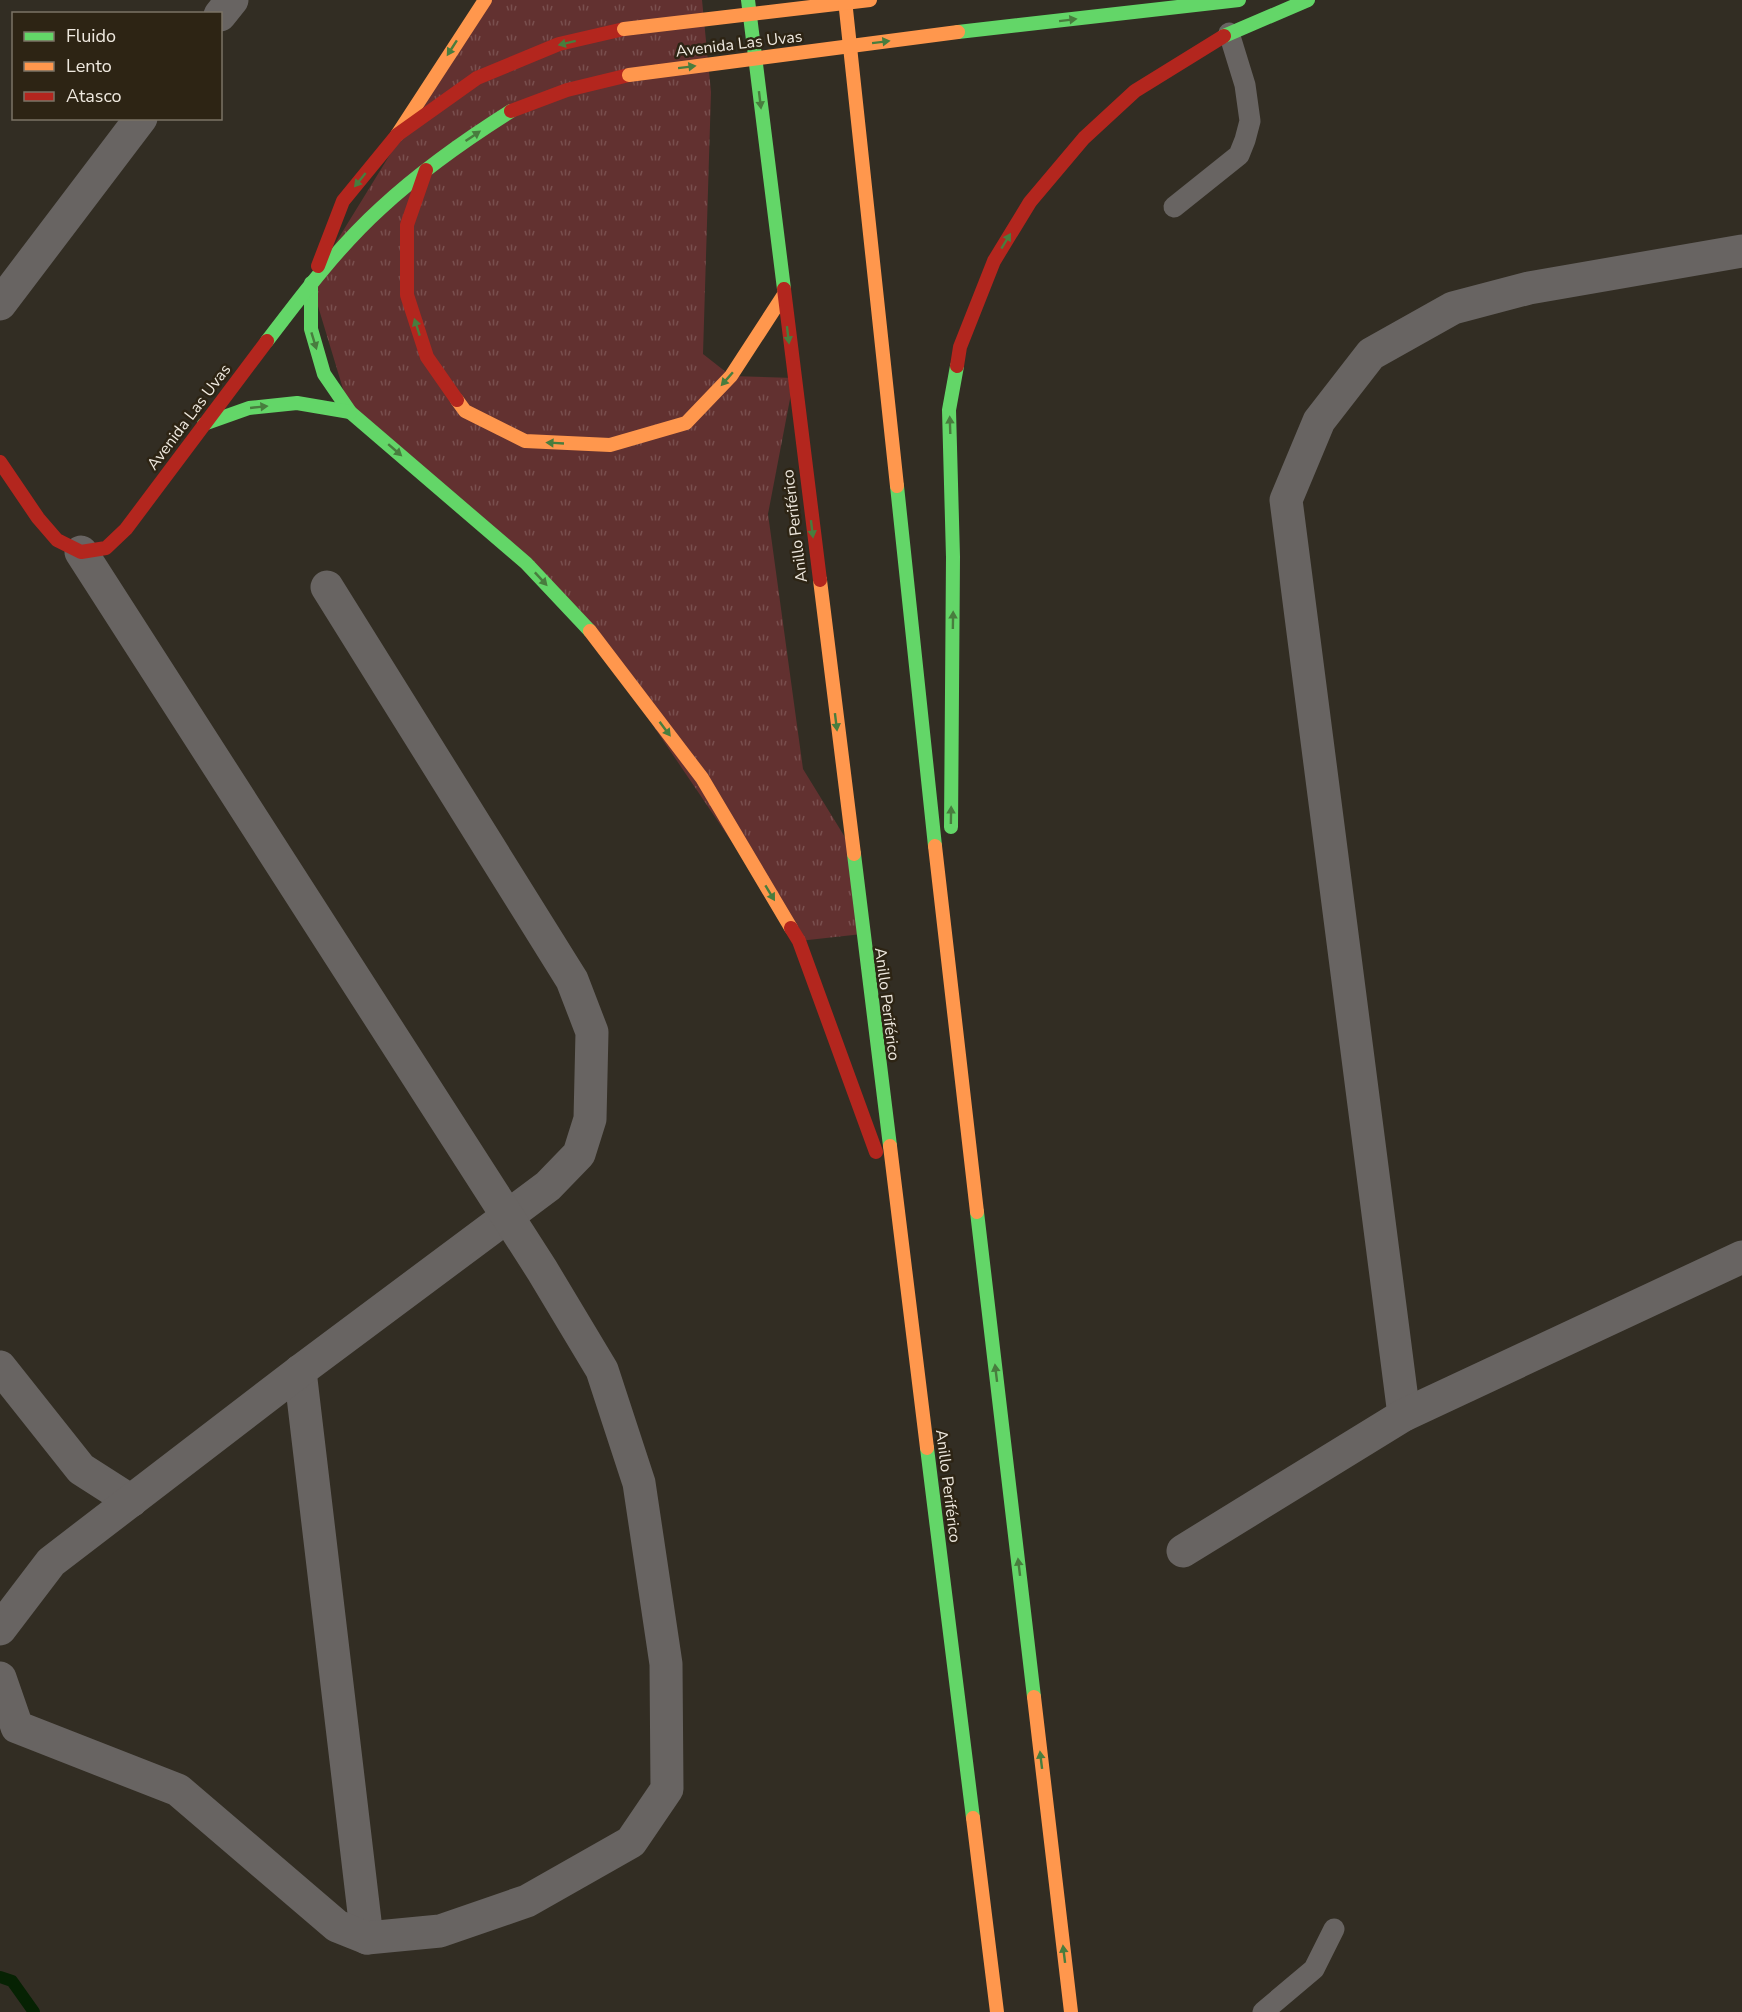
<svg xmlns="http://www.w3.org/2000/svg" width="1742" height="2012" viewBox="0 0 1742 2012" font-family="'Nunito Sans',sans-serif">
<style>
.grass{fill:url(#grass-tufts)}
.lines{fill:none;stroke-linecap:round;stroke-linejoin:round}
.stream{stroke:#062203;stroke-width:12}
.lane{stroke:#686462;stroke-width:21}
.street{stroke:#686462;stroke-width:33}
.fast{stroke:#63d668;stroke-width:14}
.slow{stroke:#ff974d;stroke-width:14}
.jam{stroke:#b3261e;stroke-width:14}
.slow-bridge{stroke:#ff974d;stroke-width:14}
.oneway{fill:#487d3e}
.labels{text-anchor:middle;dominant-baseline:central;stroke-width:5;stroke-linejoin:round;paint-order:stroke}
.street-label{font-size:16px;fill:#efe9df;stroke:#2d2414}
</style>
<defs>
<pattern id="grass-tufts" width="24" height="20" patternUnits="userSpaceOnUse" patternTransform="scale(1.5)"><rect width="24" height="20" fill="#623130"/><path d="M3 7l-1-3M5 7V3M7 7l1-3M15 17l-1-3M17 17v-4M19 17l1-3" fill="none" stroke="#794f4e"/></pattern>
</defs>
<rect width="100%" height="100%" fill="#322d23"/>
<polygon class="grass" points="485,0 702,0 711,92 703,354 731,376 794,378 768,514 803,769 851,847 862,934 799,941 587,628 350,412 311,283"/>
<g class="lines">
<polyline class="stream" points="0,1977 12,1981 34,2012"/>
<g class="lane">
<polyline points="1174,207 1239,155 1245,140 1250,121 1245,85 1229,33"/>
<polyline points="1263,2012 1314,1969 1334,1929"/>
</g>
<g class="street">
<polyline points="220,15 232,0"/>
<polyline points="0,304 141,118"/>
<polyline points="0,1367 81,1469 131,1501"/>
<polyline points="300,1371 367,1938"/>
<polyline points="1404,1415 1286,500 1319,421 1371,354 1453,308 1529,288 1742,251"/>
<polyline points="1183,1551 1404,1415 1742,1257"/>
<polyline points="0,1629 51,1562 300,1371 548,1186 579,1154 590,1119 592,1032 572,980 327,587"/>
<polyline points="0,1678 17,1727 178,1790 337,1926 367,1938 440,1931 527,1901 631,1842 667,1789 666,1664 639,1483 602,1370 542,1270 81,552"/>
</g>
<g class="fast">
<polyline points="748,0 784,289"/>
<polyline points="958,32 1239,0"/>
<polyline points="1224,36 1308,0"/>
<polyline points="311,283 311,329 324,374 350,412 526,563 590,631"/>
<path d="M267 341C302 295 338 247 381 208 421 171 465 140 511 111"/>
<polyline points="204,424 249,408 297,403 350,412"/>
<polyline points="897,486 935,846"/>
<polyline points="951,827 953,557 949,410 957,366"/>
<polyline points="854,854 890,1146"/>
<polyline points="977,1212 1034,1697"/>
<polyline points="927,1448 973,1818"/>
</g>
<g class="slow">
<polyline points="845,0 897,486"/>
<polyline points="397,135 485,0"/>
<polyline points="457,400 465,411 525,441 610,445 686,423 731,376 783,296"/>
<polyline points="820,580 854,854"/>
<polyline points="590,631 702,778 791,928"/>
<polyline points="935,846 977,1212"/>
<polyline points="890,1146 927,1448"/>
<polyline points="1034,1697 1071,2012"/>
<polyline points="973,1818 997,2012"/>
</g>
<g class="jam">
<polyline points="511,111 567,90 629,75"/>
<polyline points="426,170 407,225 407,295 427,357 457,400"/>
<polyline points="318,266 343,201 397,135 477,78 559,44 624,29"/>
<polyline points="784,289 820,580"/>
<polyline points="957,366 960,347 994,261 1030,202 1084,138 1135,91 1224,36"/>
<polyline points="0,462 38,518 57,540 81,552 106,548 126,529 267,341"/>
<polyline points="791,928 799,941 876,1152"/>
</g>
<g class="slow-bridge">
<polyline points="624,29 870,0"/>
<polyline points="629,75 958,32"/>
</g>
</g>
<defs><path id="oneway-solid" d="M-6-.8H1V-3.2L6.5 0L1 3.2V.8H-6Z" transform="scale(1.5)"/></defs>
<g class="oneway">
<use href="#oneway-solid" transform="translate(1068 20) rotate(-7)"/>
<use href="#oneway-solid" transform="translate(881 42) rotate(-7)"/>
<use href="#oneway-solid" transform="translate(567 43) rotate(166)"/>
<use href="#oneway-solid" transform="translate(452 48) rotate(123)"/>
<use href="#oneway-solid" transform="translate(687 67) rotate(-7)"/>
<use href="#oneway-solid" transform="translate(760 100) rotate(83)"/>
<use href="#oneway-solid" transform="translate(473 136) rotate(-34)"/>
<use href="#oneway-solid" transform="translate(360 180) rotate(129)"/>
<use href="#oneway-solid" transform="translate(1006 241) rotate(-59)"/>
<use href="#oneway-solid" transform="translate(417 327) rotate(-108)"/>
<use href="#oneway-solid" transform="translate(788 335) rotate(83)"/>
<use href="#oneway-solid" transform="translate(314 341) rotate(73)"/>
<use href="#oneway-solid" transform="translate(727 379) rotate(131)"/>
<use href="#oneway-solid" transform="translate(259 407) rotate(-6)"/>
<use href="#oneway-solid" transform="translate(950 425) rotate(-92)"/>
<use href="#oneway-solid" transform="translate(555 443) rotate(-177)"/>
<use href="#oneway-solid" transform="translate(395 450) rotate(41)"/>
<use href="#oneway-solid" transform="translate(812 529) rotate(83)"/>
<use href="#oneway-solid" transform="translate(541 579) rotate(47)"/>
<use href="#oneway-solid" transform="translate(953 620) rotate(-89)"/>
<use href="#oneway-solid" transform="translate(836 722) rotate(83)"/>
<use href="#oneway-solid" transform="translate(665 729) rotate(53)"/>
<use href="#oneway-solid" transform="translate(951 815) rotate(-89)"/>
<use href="#oneway-solid" transform="translate(770 893) rotate(59)"/>
<use href="#oneway-solid" transform="translate(996 1373) rotate(-97)"/>
<use href="#oneway-solid" transform="translate(1019 1567) rotate(-97)"/>
<use href="#oneway-solid" transform="translate(1041 1760) rotate(-97)"/>
<use href="#oneway-solid" transform="translate(1064 1954) rotate(-97)"/>
</g>
<g class="labels">
<g class="street-label">
<text transform="translate(739 44) rotate(-7)">Avenida Las Uvas</text>
<text transform="translate(189 417) rotate(-53)">Avenida Las Uvas</text>
<text transform="translate(795 526) rotate(-97)">Anillo Periférico</text>
<text transform="translate(887 1004) rotate(83)">Anillo Periférico</text>
<text transform="translate(948 1486) rotate(83)">Anillo Periférico</text>
</g>
</g>
<rect x="12" y="12" width="210" height="108" fill="#2d2414" stroke="#7b7365" stroke-width="1.5"/>
<rect x="24" y="32" width="30" height="9" fill="#63d668" stroke="#7b7365" stroke-width="1.5"/>
<text x="66" y="42" font-size="18" fill="#efe9df">Fluido</text>
<rect x="24" y="62" width="30" height="9" fill="#ff974d" stroke="#7b7365" stroke-width="1.5"/>
<text x="66" y="72" font-size="18" fill="#efe9df">Lento</text>
<rect x="24" y="92" width="30" height="9" fill="#b3261e" stroke="#7b7365" stroke-width="1.5"/>
<text x="66" y="102" font-size="18" fill="#efe9df">Atasco</text>
</svg>
